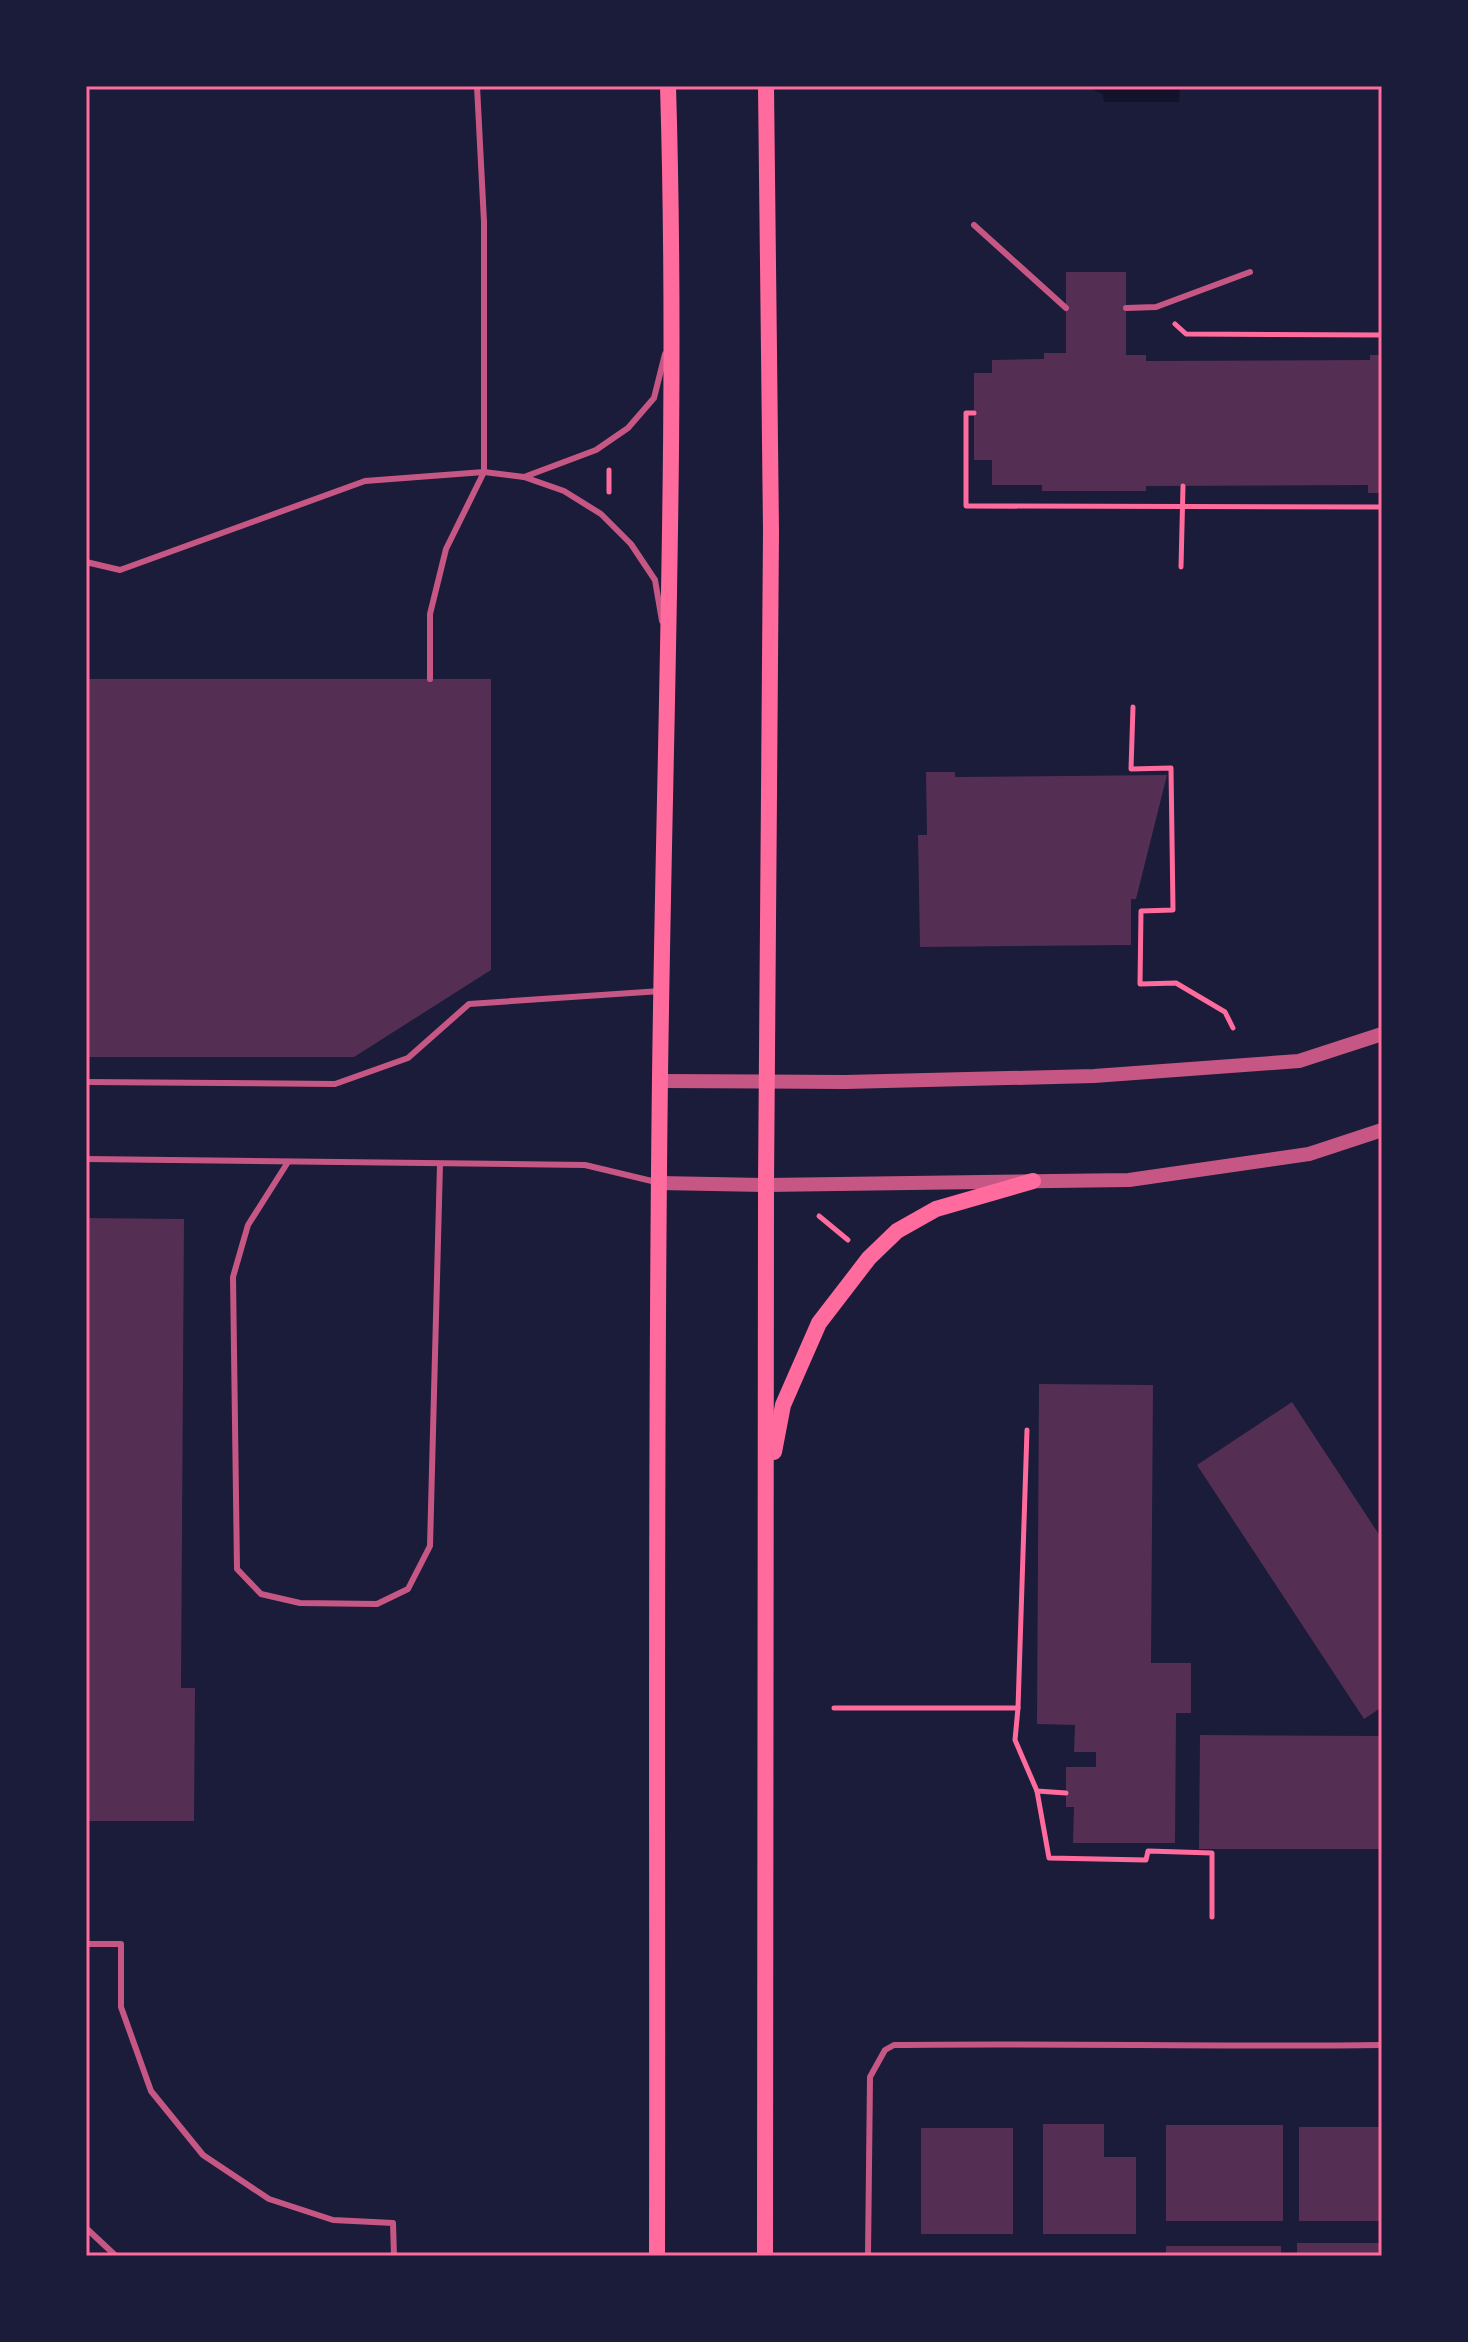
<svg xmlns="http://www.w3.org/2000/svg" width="1468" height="2342" viewBox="0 0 1468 2342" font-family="Georgia,serif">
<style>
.water{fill:#12122b}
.building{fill:#542f53}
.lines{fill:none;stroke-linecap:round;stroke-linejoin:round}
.path{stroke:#ff6b9d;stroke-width:5}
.service{stroke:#c65784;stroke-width:6}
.tertiary{stroke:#c65784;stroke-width:14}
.secondary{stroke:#ff6b9d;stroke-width:16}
.neatline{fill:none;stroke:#ff6b9d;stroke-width:3}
</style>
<rect width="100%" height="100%" fill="#1b1b3a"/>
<polygon class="water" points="1093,86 1180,86 1179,102 1104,102 1103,94 1095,91"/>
<g class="building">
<polygon points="1066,272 1126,272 1126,355 1146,355 1146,361 1370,360 1370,355 1382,355 1382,493 1368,493 1368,485 1146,486 1146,491 1042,491 1042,485 992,485 992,460 974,460 974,373 992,373 992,360 1044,359 1044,353 1066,353"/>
<polygon points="86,679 491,679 491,970 354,1057 86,1057"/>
<polygon points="926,772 955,772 955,777 1167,775 1136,899 1131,899 1131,945 920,947 918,835 927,835"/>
<polygon points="86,1218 184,1219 181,1688 195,1688 194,1821 86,1821"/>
<polygon points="1039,1384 1153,1385 1151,1663 1191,1663 1191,1713 1176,1713 1175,1843 1073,1843 1074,1807 1066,1807 1066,1767 1096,1767 1096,1752 1074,1752 1075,1725 1037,1724"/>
<polygon points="1292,1402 1382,1539 1382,1707 1364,1719 1197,1465"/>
<polygon points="1200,1735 1382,1736 1382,1849 1199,1849"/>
<polygon points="1043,2124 1104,2124 1104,2157 1136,2157 1136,2234 1043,2234"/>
<rect x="1166" y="2125" width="117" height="96"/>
<rect x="1299" y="2127" width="83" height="94"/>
<rect x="921" y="2128" width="92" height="106"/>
<rect x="1297" y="2243" width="85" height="13"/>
<rect x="1166" y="2246" width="115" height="10"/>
</g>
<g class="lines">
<g class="path">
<polyline points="1175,324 1186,334 1382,335"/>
<polyline points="974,413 966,413 966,506 1382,507"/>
<polyline points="609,470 609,492"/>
<polyline points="1181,567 1183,486"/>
<polyline points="1133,707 1131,769 1171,768 1173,910 1141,911 1140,984 1176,983 1225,1012 1233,1028"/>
<polyline points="819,1216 848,1240"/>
<polyline points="834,1708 1018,1708 1015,1740 1037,1791 1066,1793"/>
<polyline points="1018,1708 1027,1430"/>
<polyline points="1037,1791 1049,1858 1146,1860 1148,1851 1212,1853 1212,1917"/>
</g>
<g class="service">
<polyline points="974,225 1066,308"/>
<polyline points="1126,308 1156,307 1250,272"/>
<polyline points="524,477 596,450 628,428 654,398 665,354"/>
<polyline points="86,562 120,570 365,481 484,472 524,477 564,491 601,514 631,544 655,580 662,621"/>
<polyline points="430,679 430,614 446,549 484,472 484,222 477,86"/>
<polyline points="86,1082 335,1084 408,1058 469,1004 661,991"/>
<polyline points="86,1159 585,1165 656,1182"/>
<polyline points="288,1162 248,1225 233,1277 237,1569 261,1594 300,1603 377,1604 408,1589 430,1546 440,1164"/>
<polyline points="86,1944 121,1944 121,2007 151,2091 203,2155 269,2199 333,2220 393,2223 394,2256"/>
<polyline points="86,2228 116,2256"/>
<path d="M868 2256 870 2077 885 2050 894 2045C1057 2043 1219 2047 1382 2045"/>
</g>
<g class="tertiary">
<polyline points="660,1081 845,1082 1094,1076 1299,1061 1382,1034"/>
<polyline points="659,1183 766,1185 1129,1180 1309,1154 1382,1130"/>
</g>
<g class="secondary">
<polyline points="774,1452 783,1405 819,1323 869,1258 897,1231 936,1209 1033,1181"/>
<path d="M657 2256C658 1863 655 1471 660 1078 664 748 678 417 668 86"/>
<polyline points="765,2256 766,1185 771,531 766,86"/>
</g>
</g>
<rect width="1468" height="2342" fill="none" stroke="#1b1b3a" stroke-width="176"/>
<rect x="88" y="88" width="1292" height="2166" class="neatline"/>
</svg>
